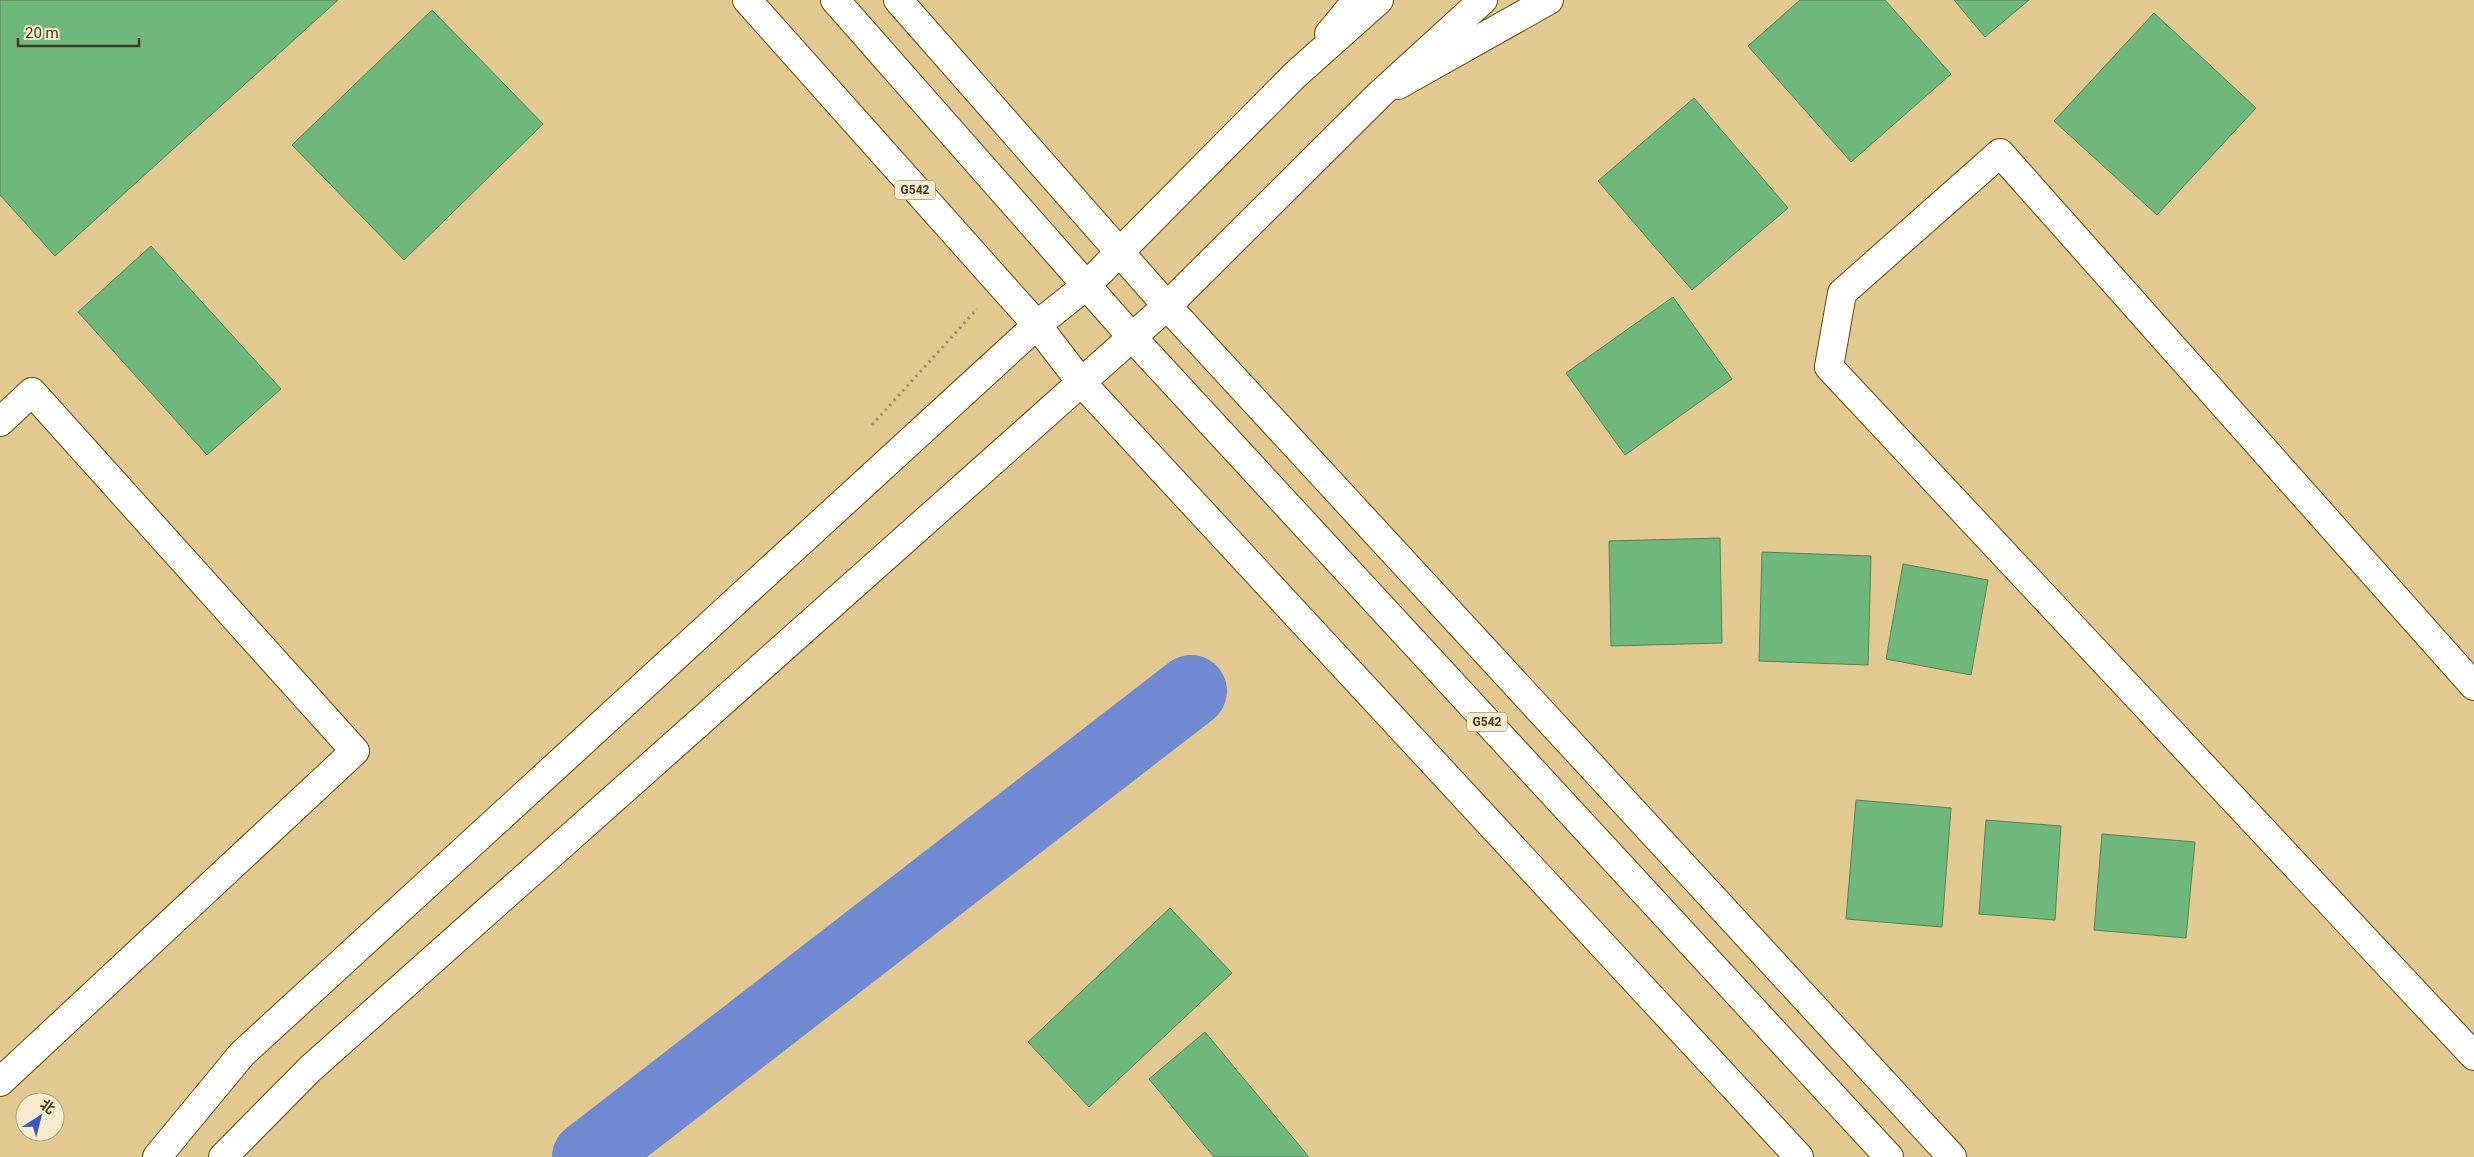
<svg xmlns="http://www.w3.org/2000/svg" width="2474" height="1157" viewBox="0 0 2474 1157" font-family="Roboto,'Noto Sans SC',sans-serif">
<style>
.lines{fill:none;stroke-linecap:round;stroke-linejoin:round}
.river{stroke:#6f89d2;stroke-width:72}
.building{fill:#6eb87b;stroke:#54845c}
.minor-casing{stroke:#5e4808;stroke-width:30}
.major-casing{stroke:#5e4808;stroke-width:30}
.highway-casing{stroke:#5e4808;stroke-width:30}
.path{stroke:#a49165;stroke-width:3;stroke-dasharray:2.5 4;stroke-linecap:butt}
.minor{stroke:#fff;stroke-width:28}
.major{stroke:#fff;stroke-width:28}
.highway{stroke:#fff;stroke-width:28}
.labels{text-anchor:middle;dominant-baseline:central;stroke-width:5;stroke-linejoin:round;paint-order:stroke}
.shield{fill:#f7ebce;stroke:#7a7056;stroke-width:1}
.shield-label{font-size:12px;font-weight:bold;fill:#443b23}
</style>
<rect width="100%" height="100%" fill="#e1c98f"/>
<g class="lines">
<polyline class="river" points="588,1157 1191,691"/>
</g>
<g class="building">
<polygon points="0,0 338,0 55,256 0,195"/>
<polygon points="1800,0 1885,0 1951,74 1851,162 1748,46"/>
<polygon points="1954,0 2029,0 1985,37"/>
<polygon points="432,10 543,124 404,260 292,145"/>
<polygon points="2154,13 2256,108 2157,215 2054,121"/>
<polygon points="1694,98 1788,208 1692,290 1598,181"/>
<polygon points="151,246 281,389 207,455 78,312"/>
<polygon points="1673,297 1732,379 1625,455 1566,373"/>
<polygon points="1720,538 1722,643 1611,646 1609,541"/>
<polygon points="1762,552 1871,556 1868,665 1759,661"/>
<polygon points="1903,564 1988,580 1971,675 1886,659"/>
<polygon points="1856,800 1951,808 1942,927 1846,919"/>
<polygon points="1986,820 2061,826 2055,920 1979,914"/>
<polygon points="2102,834 2195,842 2186,938 2094,930"/>
<polygon points="1170,908 1232,973 1089,1107 1028,1042"/>
<polygon points="1205,1032 1309,1157 1214,1157 1149,1079"/>
</g>
<g class="lines">
<defs>
<g id="minor">
<polyline points="898,0 1167,306 1952,1157"/>
<polyline points="1329,34 1357,0"/>
<polyline points="1398,85 1549,0"/>
<polyline points="0,422 32,392 355,751 0,1082"/>
<polyline points="2474,686 2000,153 1842,293 1829,367 2474,1056"/>
</g>
<g id="major">
<polyline points="157,1157 242,1054 1037,325 1087,285 1295,75 1379,0"/>
<polyline points="223,1157 310,1069 1167,306 1379,95 1483,0"/>
</g>
<g id="highway">
<polyline points="747,0 1037,325 1080,381 1799,1157"/>
<polyline points="835,0 1131,336 1889,1157"/>
</g>
</defs>
<use href="#minor" class="minor-casing"/>
<use href="#major" class="major-casing"/>
<use href="#highway" class="highway-casing"/>
<polyline class="path" points="872,425 977,309"/>
<use href="#minor" class="minor"/>
<use href="#major" class="major"/>
<use href="#highway" class="highway"/>
</g>
<g class="labels">
<g class="shield">
<rect x="895" y="180.5" width="40" height="19" rx="4"/>
<rect x="1467" y="712.5" width="40" height="19" rx="4"/>
</g>
<g class="shield-label">
<text x="915" y="190">G542</text>
<text x="1487" y="722">G542</text>
</g>
</g>
<g transform="translate(40 1117) rotate(36)"><circle r="24" fill="#f7ebce" stroke="#afa58a"/>
<path d="M0-4L9 19L0 12L-9 19Z" fill="#3b58ca"/>
<text y="-8" font-size="14" font-weight="bold" text-anchor="middle" fill="#443b23">北</text>
</g>
<path d="M18 38v8h121v-8" fill="none" stroke="#443b23" stroke-width="2.5"/>
<text x="25" y="38" font-size="15" fill="#443b23" stroke="#f7ebce" stroke-width="4" paint-order="stroke">20 m</text>
</svg>
